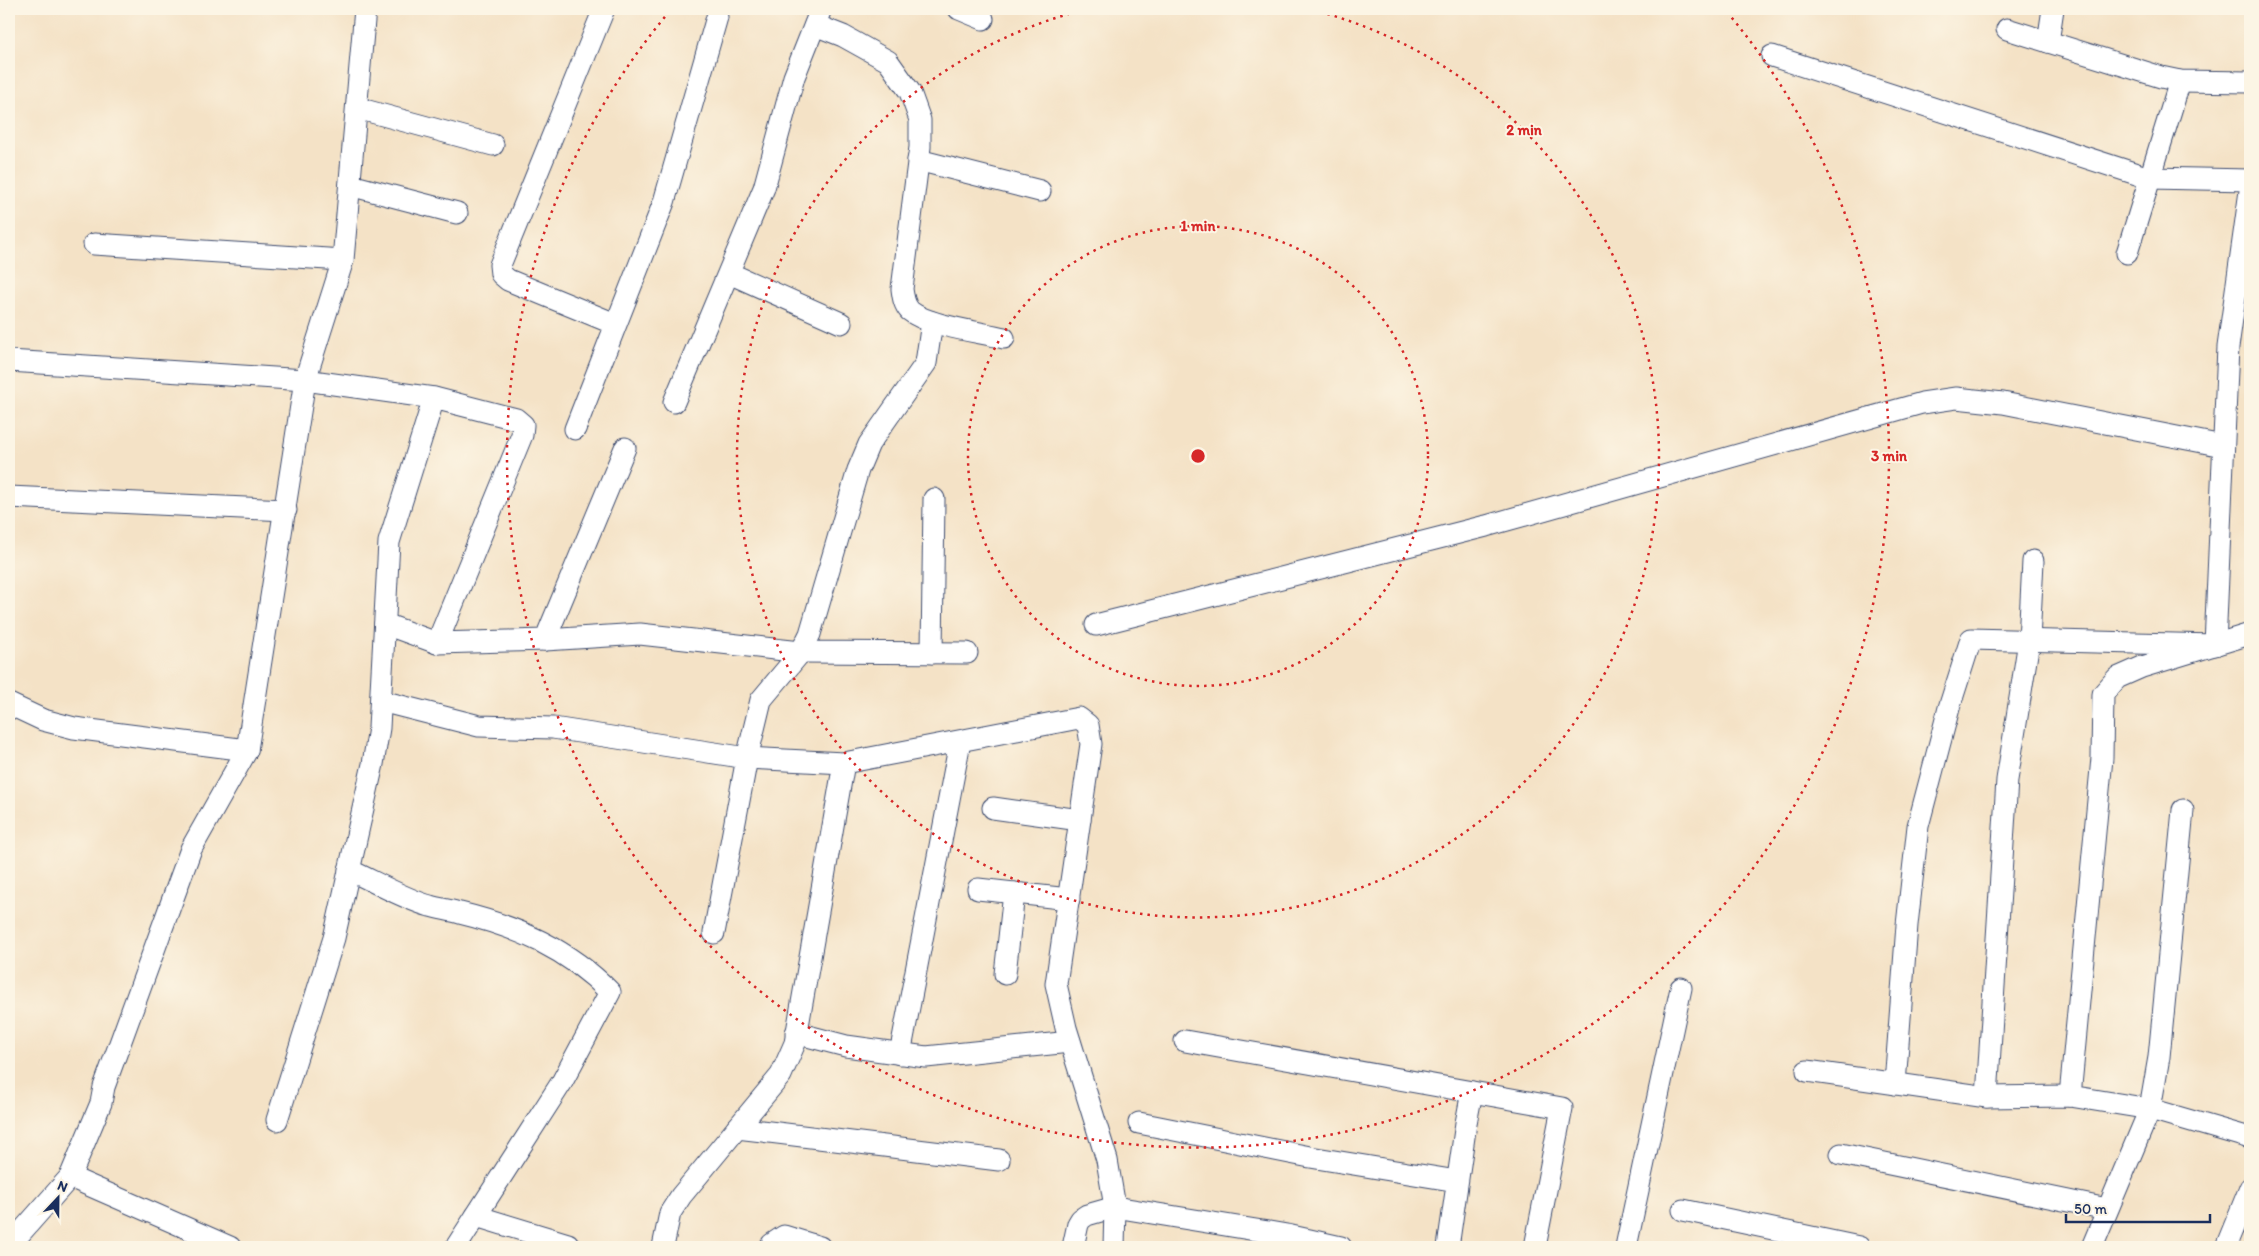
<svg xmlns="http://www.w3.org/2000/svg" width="2259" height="1256" viewBox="0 0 2259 1256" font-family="Itim,sans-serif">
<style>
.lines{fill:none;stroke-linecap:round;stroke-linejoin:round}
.street-casing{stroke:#3c4a6e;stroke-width:23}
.street{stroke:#fff;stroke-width:21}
.ring{fill:none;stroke:#d62828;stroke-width:2.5;stroke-dasharray:2.5 5}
.centre{fill:#d62828;stroke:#fcf5e5;stroke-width:2.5}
.ring-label{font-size:15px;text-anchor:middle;font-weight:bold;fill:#d62828;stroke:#fcf5e5;stroke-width:4;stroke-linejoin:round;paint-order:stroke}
</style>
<rect width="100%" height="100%" fill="#fcf5e5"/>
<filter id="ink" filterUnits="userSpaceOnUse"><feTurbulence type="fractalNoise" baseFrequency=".02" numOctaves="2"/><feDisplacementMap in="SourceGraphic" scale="10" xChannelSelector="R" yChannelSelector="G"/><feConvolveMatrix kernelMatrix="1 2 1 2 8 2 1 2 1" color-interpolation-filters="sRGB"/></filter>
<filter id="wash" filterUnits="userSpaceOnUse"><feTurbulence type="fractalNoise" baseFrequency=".0096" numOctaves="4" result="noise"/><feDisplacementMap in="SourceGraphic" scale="20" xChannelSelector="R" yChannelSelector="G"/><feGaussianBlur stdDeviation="1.12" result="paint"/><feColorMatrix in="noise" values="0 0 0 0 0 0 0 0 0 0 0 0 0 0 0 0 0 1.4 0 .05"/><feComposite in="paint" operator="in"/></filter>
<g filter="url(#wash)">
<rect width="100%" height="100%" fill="#f4e2c6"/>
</g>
<g filter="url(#ink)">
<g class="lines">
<defs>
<g id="street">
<polyline points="604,9 500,265 501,274 508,280 615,324"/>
<polyline points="959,9 983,19"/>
<path d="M815 25 843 36 888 61 910 92 920 120V147L902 289C903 297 904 305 910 311 928 326 981 332 1004 338"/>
<polyline points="2007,29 2161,77 2180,81 2250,82"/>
<polyline points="2048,42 2053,9"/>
<polyline points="1772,56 2149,178 2250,180"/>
<polyline points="357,108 493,145"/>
<polyline points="918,160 1040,191"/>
<polyline points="350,185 457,213"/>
<polyline points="94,244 343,260"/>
<polyline points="2127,253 2180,81"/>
<polyline points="729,273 841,323"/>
<polyline points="9,361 305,380 434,398 516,419 523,425 522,435 437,643"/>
<polyline points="674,402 764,188 794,77 821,9"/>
<polyline points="575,429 664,202 717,17"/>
<polyline points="9,497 286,510"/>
<polyline points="385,624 437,643 545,640 640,634 801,652 967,653"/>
<polyline points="1096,625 1486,526 1922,403 1956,398 2003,403 2223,446"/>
<polyline points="545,640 625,448"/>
<polyline points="932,653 934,499"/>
<polyline points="381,701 479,726 553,728 747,758 844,763 1079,718 1088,725 1091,744 1056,984 1066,1028 1107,1160 1115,1207 1114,1247"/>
<polyline points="9,704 43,720 74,728 247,750"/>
<polyline points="993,808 1080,820"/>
<path d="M349 870C374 881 404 899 430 906 440 909 450 910 460 913 518 927 568 949 610 992L562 1082 456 1247"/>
<polyline points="978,889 1069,899"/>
<polyline points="714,933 747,758 761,700 801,652 810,634 858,470 869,444 926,363 932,322"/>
<polyline points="1005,974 1014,893"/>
<polyline points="796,1033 846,1046 926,1057 1070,1042"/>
<polyline points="1185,1041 1562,1108 1535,1247"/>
<polyline points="900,1054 960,742"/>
<polyline points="1807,1071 1987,1097 2070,1096 2150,1109 2250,1138"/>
<polyline points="1895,1084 1907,925 1918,826 1949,708 1971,639 2215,645 2228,347 2250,191"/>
<polyline points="2070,1096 2102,758 2103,694 2117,678 2142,667 2250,634"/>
<polyline points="1987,1097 2007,780 2029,641 2033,561"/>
<polyline points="277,1120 334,938 373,764 379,728 389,542 434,398"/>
<polyline points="1139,1123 1310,1157 1457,1181"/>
<polyline points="737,1128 999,1160"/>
<polyline points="1841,1154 2107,1209"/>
<polyline points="70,1177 230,1247"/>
<polyline points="1683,1210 1859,1247"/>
<polyline points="476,1216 568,1244"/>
<polyline points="9,1246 70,1177 101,1103 104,1087 191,849 247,750 305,380 343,260 365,9"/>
<polyline points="663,1247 670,1213 681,1196 781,1075 795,1043 844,763"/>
<polyline points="770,1247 772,1244 784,1236 820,1247"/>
<polyline points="1073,1247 1078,1224 1081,1219 1087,1215 1115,1207 1287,1235 1341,1247"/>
<polyline points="1448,1247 1466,1123 1472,1092"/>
<polyline points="1626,1247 1681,988"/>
<polyline points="2092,1247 2150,1109 2159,1057 2183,810"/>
<polyline points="2226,1247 2250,1188"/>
</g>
</defs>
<use href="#street" class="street-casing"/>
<use href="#street" class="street"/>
</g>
</g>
<g class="ring">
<circle cx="1198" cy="456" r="230"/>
<path d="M1313 10A461 461 0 1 1 1083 10"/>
<path d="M1727 12A691 691 0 1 1 669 12"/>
</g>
<circle cx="1198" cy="456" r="8" class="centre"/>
<g class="ring-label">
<text x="1524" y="135">2 min</text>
<text x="1198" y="231">1 min</text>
<text x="1889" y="461">3 min</text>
</g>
<rect width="2259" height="1256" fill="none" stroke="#fcf5e5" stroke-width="30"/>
<g transform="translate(58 1198) rotate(22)" stroke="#fcf5e5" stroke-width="4" paint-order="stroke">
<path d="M0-4L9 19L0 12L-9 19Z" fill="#1b2f5e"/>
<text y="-8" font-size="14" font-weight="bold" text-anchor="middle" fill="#1b2f5e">N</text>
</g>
<path d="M2066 1214v8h144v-8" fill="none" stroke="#1b2f5e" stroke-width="2.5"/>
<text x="2074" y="1214" font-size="15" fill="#1b2f5e" stroke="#fcf5e5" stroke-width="4" paint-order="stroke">50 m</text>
</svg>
